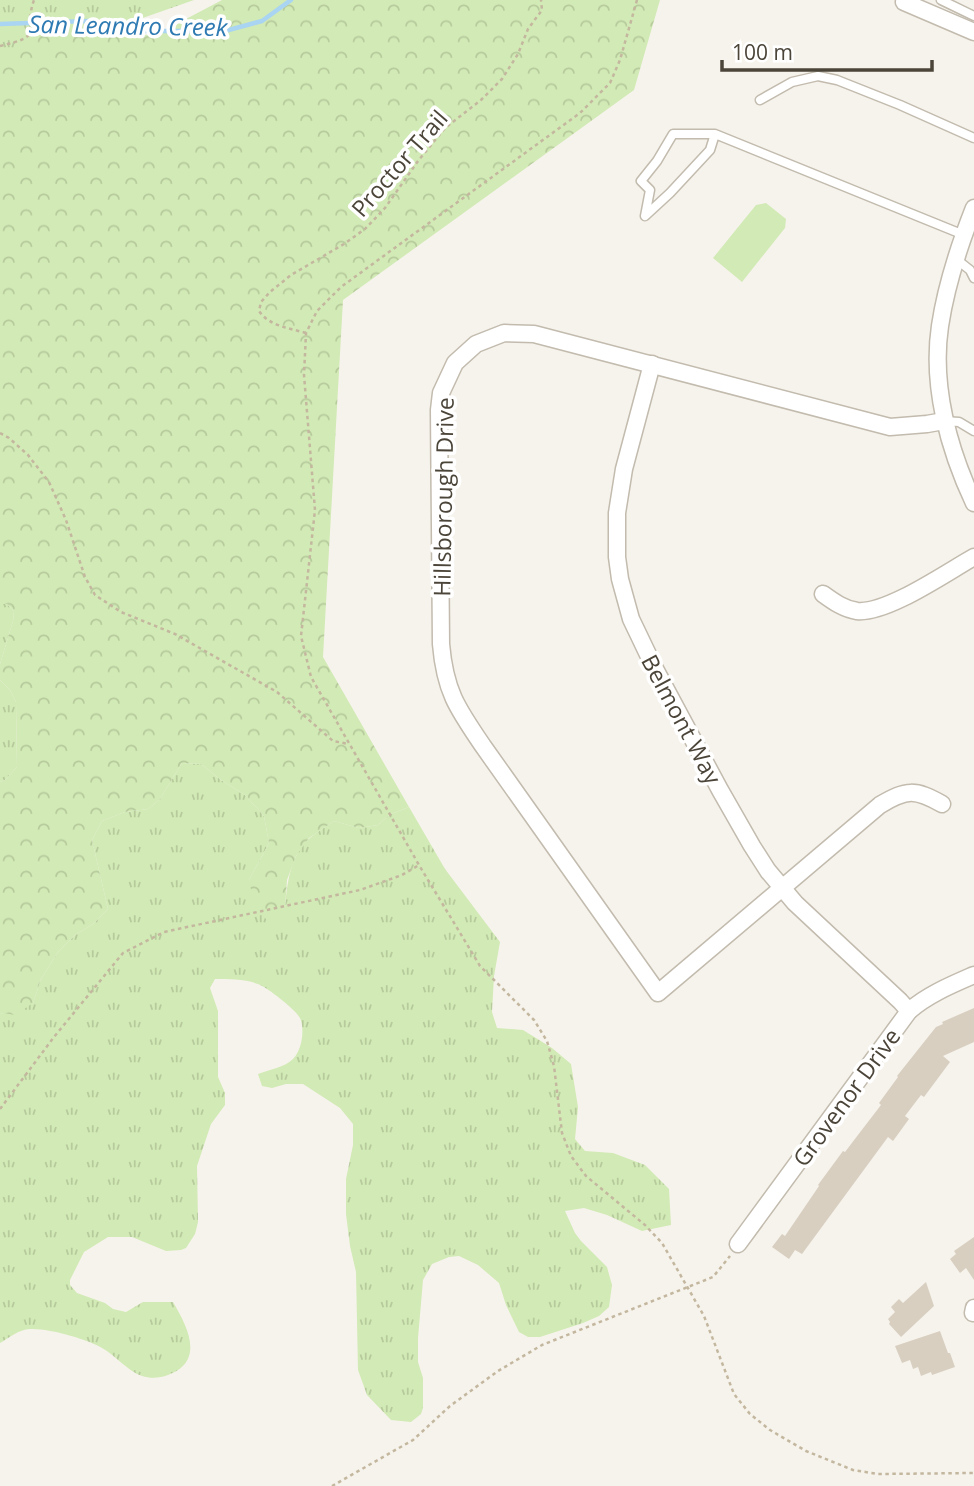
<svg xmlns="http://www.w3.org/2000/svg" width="974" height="1486" viewBox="0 0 974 1486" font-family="'Open Sans',sans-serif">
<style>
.grass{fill:url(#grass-tufts)}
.forest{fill:url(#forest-crowns)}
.pitch{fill:#d2eab5}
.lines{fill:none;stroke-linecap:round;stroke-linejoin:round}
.stream{stroke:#a9d4f2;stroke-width:4.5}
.building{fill:#d8cfc1}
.lane-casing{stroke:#c2bbae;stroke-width:11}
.street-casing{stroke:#c2bbae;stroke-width:19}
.path{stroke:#c4b79f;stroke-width:2.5;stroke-dasharray:3.5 3.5;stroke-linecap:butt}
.lane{stroke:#fff;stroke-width:8}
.street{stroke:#fff;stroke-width:16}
.labels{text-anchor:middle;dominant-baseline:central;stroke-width:7;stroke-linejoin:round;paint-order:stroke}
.street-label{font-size:23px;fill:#4b4439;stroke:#fff}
.water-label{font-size:24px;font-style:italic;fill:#2e7ab2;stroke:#fff}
</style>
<defs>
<pattern id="grass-tufts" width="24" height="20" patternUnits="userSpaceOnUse" patternTransform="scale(1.75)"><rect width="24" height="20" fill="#d2eab5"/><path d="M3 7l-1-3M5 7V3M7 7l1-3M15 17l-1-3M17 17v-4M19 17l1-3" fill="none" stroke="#b6ca9c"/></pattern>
<pattern id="forest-crowns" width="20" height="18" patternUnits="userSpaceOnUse" patternTransform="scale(1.75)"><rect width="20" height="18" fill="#d2eab5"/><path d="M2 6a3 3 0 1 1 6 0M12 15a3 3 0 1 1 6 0" fill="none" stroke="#b6ca9c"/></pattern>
</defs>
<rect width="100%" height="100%" fill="#f6f3ec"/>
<g class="grass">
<polygon points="0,0 194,0 0,68"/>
<polygon points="0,604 7,604 14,611 13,621 0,664 0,680 10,690 16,702 17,767 5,780 0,782"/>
<path d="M182 763 201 764 221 780 245 795 264 816 269 843 249 880 285 909C287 884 290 854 311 837 318 831 327 826 334 821L359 828 378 825 389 815 409 807 445 869 500 942 494 976 492 1012 497 1028 523 1030 552 1048 571 1064 578 1107 575 1139 585 1151 613 1153 645 1165 669 1189 671 1225 642 1231 607 1215 584 1208 565 1211 575 1233 581 1241 607 1267 612 1285 609 1307 599 1316 583 1323 540 1337H528L519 1332 506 1305 499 1283 478 1265 459 1256 449 1257 432 1264 423 1280 418 1338V1362L423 1378V1408L421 1414 411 1422 391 1420 367 1395 358 1370 356 1272 350 1246 346 1214V1179L353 1145V1124L340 1108 303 1084H286L272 1088 262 1086 258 1074C269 1070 285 1067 293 1059 302 1050 305 1029 300 1018 295 1009 268 988 258 984 245 979 229 979 215 979L210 988 218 1011V1077L225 1093V1105L211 1124 197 1166 198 1222 195 1234 186 1248 181 1250 166 1251 132 1237H108L84 1252 70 1280V1285L77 1293 105 1303 113 1309 126 1312 143 1302H173C187 1326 206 1361 168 1375 160 1378 151 1379 142 1376 129 1372 115 1355 102 1348 88 1339 39 1325 24 1330 16 1332 7 1339 0 1343V1014L33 1003 41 979 58 952 75 935 93 924 108 909 92 840 102 821 125 812 148 809 160 799Z"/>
</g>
<polygon class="forest" points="222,0 660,0 634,90 343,300 323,657 409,807 389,815 378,825 359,828 334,821 309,838 296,856 287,880 285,909 273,926 255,908 249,880 269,843 264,816 245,795 221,780 201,764 182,763 160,799 148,809 125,812 102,821 92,840 108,909 93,924 75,935 58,952 41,979 33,1003 15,1015 4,1013 0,1014 0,782 5,780 17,767 16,702 10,690 0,680 0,664 13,621 14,611 7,604 0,604 0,67 40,35 62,23 79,23 108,36 139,37 169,28"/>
<polygon class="pitch" points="766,203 786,219 785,228 742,282 713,258 756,205"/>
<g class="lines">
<polyline class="stream" points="0,24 88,21 140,31 225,31 262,21 291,0"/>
</g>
<g class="building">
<polygon points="974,1008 974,1042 943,1056 950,1062 924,1097 921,1095 905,1116 909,1119 893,1141 888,1137 802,1254 795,1250 789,1259 772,1247 782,1234 785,1236 819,1186 818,1185 843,1151 845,1152 861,1131 881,1105 879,1103 898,1077 897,1076 936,1027 943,1024 942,1022"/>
<polygon points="974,1237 974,1280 966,1268 960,1273 950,1259 956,1254 954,1251"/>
<polygon points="926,1282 934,1306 901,1337 889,1324 890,1322 888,1319 895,1312 891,1307 899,1299 903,1303"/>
<polygon points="940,1331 948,1353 950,1353 955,1367 932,1375 931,1372 921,1376 918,1367 913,1369 910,1360 902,1363 895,1346"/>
</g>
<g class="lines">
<defs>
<g id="lane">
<polyline points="941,0 974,16"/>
<polyline points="760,100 792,82 818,76 837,80 900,105 974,138"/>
<polyline points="715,134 710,150 670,193 645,216 650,190 641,181 657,161 673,134 715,134 964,235"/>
<polyline points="956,259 970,270 974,278"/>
<polyline points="944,421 959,422 974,431"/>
</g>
<g id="street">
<polyline points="904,2 974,32"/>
<path d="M974 208C959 246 946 286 940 326 931 386 949 450 974 503"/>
<polyline points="652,364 624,469 617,513 617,557 620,579 631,619 654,667 720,790 752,846 768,871 795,903 900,1001 909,1011"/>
<path d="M823 594C834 602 844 609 857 611 887 614 947 572 974 557"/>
<path d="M942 804C915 789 907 789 880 805L658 993 483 746C457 708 445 691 441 644L439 410 441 393 455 363 476 344 504 333 534 334 890 427 927 424 944 421"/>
<path d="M738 1244 909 1011C927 995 951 985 974 975"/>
<polyline points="973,1313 974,1308"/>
</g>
</defs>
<use href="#lane" class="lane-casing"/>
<use href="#street" class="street-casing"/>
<g class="path">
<polyline points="637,0 620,60 610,83 580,113 341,287 317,311 306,333 304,375 315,510 301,636 311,677 419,865 480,966 534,1020 547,1041 554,1066 562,1133 571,1156 586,1176 645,1225 662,1243 704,1316 734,1394 750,1414 770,1430 806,1451 853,1470 878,1474 974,1473"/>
<path d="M0 46C47 35 22 33 34 0"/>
<path d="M306 333C289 328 269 326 259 311L261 302 270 292 291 275 344 244 365 229 385 208 418 161 445 128 481 100 502 79 518 54 528 29 542 10 541 0"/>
<polyline points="0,433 9,438 28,455 49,482 66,520 85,577 95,595 121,612 175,634 277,692 333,741 349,744"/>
<polyline points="0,1109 54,1037 123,953 164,932 360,890 402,875 419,865"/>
<polyline points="332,1486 413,1440 450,1406 498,1371 542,1345 713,1277 730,1256"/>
</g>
<use href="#lane" class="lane"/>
<use href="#street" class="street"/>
</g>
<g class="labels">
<g class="street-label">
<text transform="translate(399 163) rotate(-49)">Proctor Trail</text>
<text transform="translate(443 497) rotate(-89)">Hillsborough Drive</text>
<text transform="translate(682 719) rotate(62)">Belmont Way</text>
<text transform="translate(846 1097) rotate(-54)">Grovenor Drive</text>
</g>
<g class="water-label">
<text transform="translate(128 25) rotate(1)">San Leandro Creek</text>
</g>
</g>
<path d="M722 60v10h210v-10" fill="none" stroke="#4b4439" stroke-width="3.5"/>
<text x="732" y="60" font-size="21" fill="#4b4439" stroke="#ffffff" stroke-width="5" paint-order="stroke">100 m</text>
</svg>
